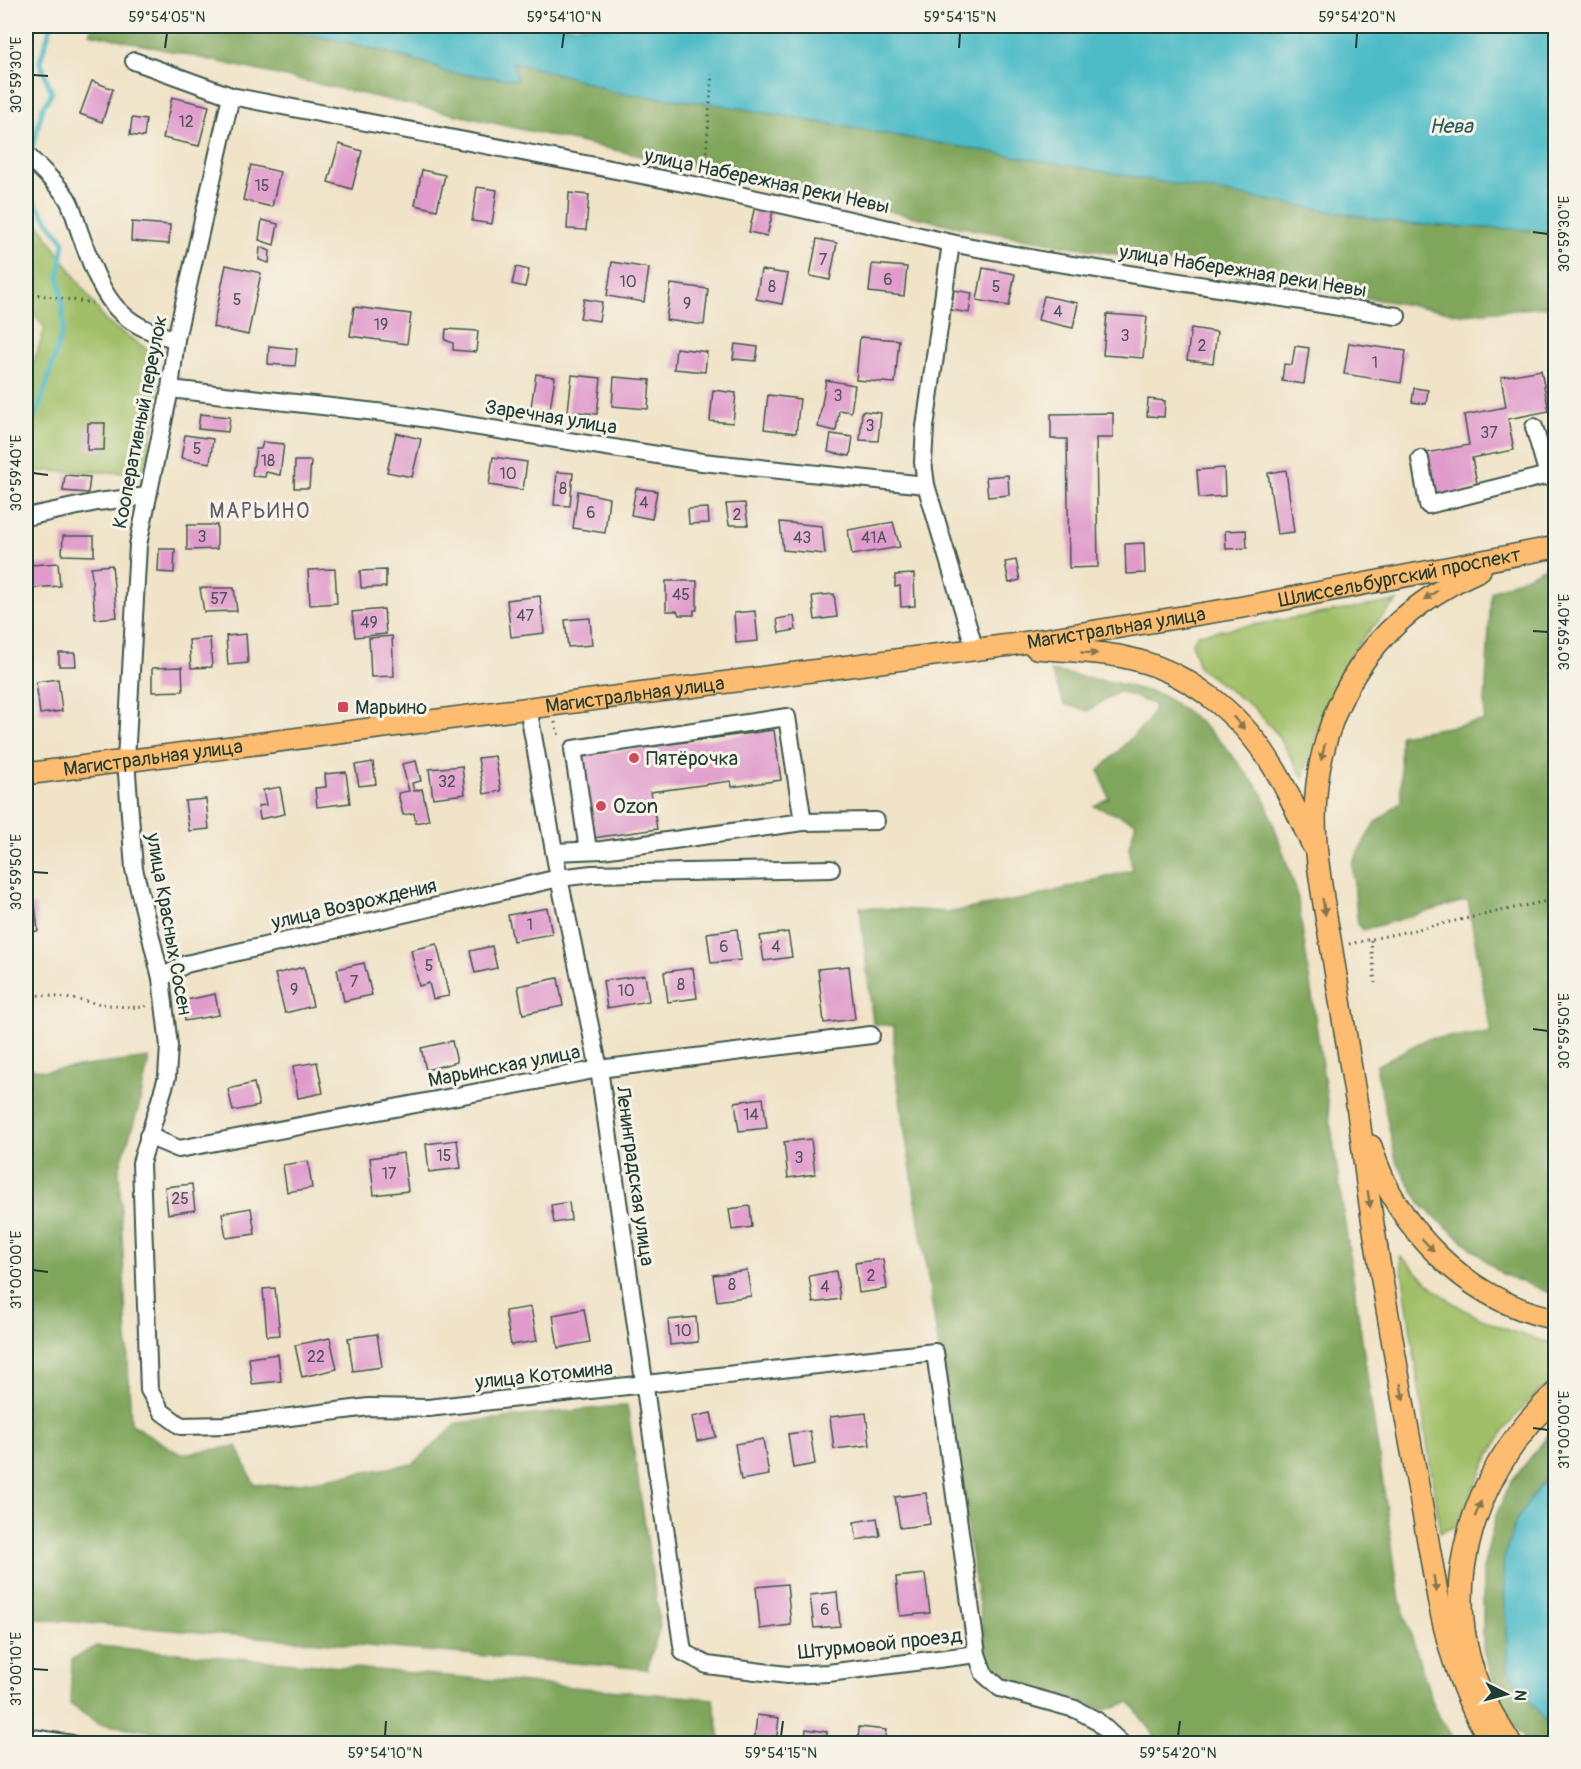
<svg xmlns="http://www.w3.org/2000/svg" width="1581" height="1769" viewBox="0 0 1581 1769" font-family="Pangolin,sans-serif">
<style>
.green{fill:#a1bf67;stroke:#607e4e;stroke-width:1.5}
.forest{fill:#80a65c;stroke:#507248;stroke-width:1.5}
.water{fill:#4ebcc7;stroke:#367c7e;stroke-width:1.5}
.lines{fill:none;stroke-linecap:round;stroke-linejoin:round}
.stream{stroke:#4ebcc7;stroke-width:5}
.building{fill:#e09bcc}
.minor-casing{stroke:#3e564a;stroke-width:20}
.major-casing{stroke:#3e564a;stroke-width:24}
.highway-casing{stroke:#3e564a;stroke-width:27}
.path{stroke:#3e564a;stroke-width:3;stroke-dasharray:1.5 4.5;stroke-linecap:butt}
.minor{stroke:#fff;stroke-width:16}
.major{stroke:#fdbc70;stroke-width:21}
.highway{stroke:#fdbc70;stroke-width:24}
.oneway{fill:#83764f}
.ticks{fill:none;stroke:#1f3d34;stroke-width:2}
.poi-dot{fill:#d1495b;stroke:#f7f3e8;stroke-width:2}
.labels{text-anchor:middle;dominant-baseline:central;stroke-width:6;stroke-linejoin:round;paint-order:stroke}
.number-label{font-size:16px;fill:#4f545a}
.street-label{font-size:20px;fill:#1f3d34;stroke:#f7f3e8}
.poi-label{font-size:20px;fill:#1f3d34;stroke:#f7f3e8;text-anchor:start}
.water-label{font-size:21px;font-style:italic;fill:#2b5d59;stroke:#f7f3e8}
.neighbourhood-label{font-size:21px;letter-spacing:1.5px;fill:#635e69;stroke:#f7f3e8}
.neatline{fill:none;stroke:#1f3d34;stroke-width:2}
.ticks-label{font-size:15px;text-anchor:middle;fill:#1f3d34}
</style>
<rect width="100%" height="100%" fill="#f7f3e8"/>
<filter id="ink" filterUnits="userSpaceOnUse"><feTurbulence type="fractalNoise" baseFrequency=".0167" numOctaves="2"/><feDisplacementMap in="SourceGraphic" scale="12" xChannelSelector="R" yChannelSelector="G"/><feConvolveMatrix kernelMatrix="1 2 1 2 8 2 1 2 1" color-interpolation-filters="sRGB"/></filter>
<filter id="wash" filterUnits="userSpaceOnUse"><feTurbulence type="fractalNoise" baseFrequency=".008" numOctaves="4" result="noise"/><feDisplacementMap in="SourceGraphic" scale="24" xChannelSelector="R" yChannelSelector="G"/><feGaussianBlur stdDeviation="1.35" result="paint"/><feColorMatrix in="noise" values="0 0 0 0 0 0 0 0 0 0 0 0 0 0 0 0 0 1.4 0 .05"/><feComposite in="paint" operator="in"/></filter>
<g filter="url(#wash)">
<rect width="100%" height="100%" fill="#f0e3c8"/>
<g class="green">
<polygon points="26,209 32,214 106,322 153,353 159,394 145,473 40,471 26,474 26,386 45,328 26,305"/>
<path d="M1397 601C1384 616 1368 630 1357 646 1329 686 1317 732 1303 778L1278 735 1254 708 1199 668 1192 643 1198 634Z"/>
<path d="M1400 1256C1412 1266 1422 1278 1434 1288 1467 1317 1514 1334 1555 1344V1380C1504 1413 1480 1471 1458 1525L1440 1533Z"/>
</g>
<g class="forest">
<polygon points="93,26 254,26 258,28 307,32 436,66 444,72 517,80 511,62 575,78 613,92 715,104 1404,224 1555,231 1555,306 1461,314 960,227 89,33"/>
<polygon points="1555,563 1556,563 1555,1295 1502,1274 1422,1206 1396,1161 1376,1066 1426,1039 1491,1033 1468,900 1363,930 1358,925 1352,864 1374,824 1401,802 1400,735 1484,721 1491,592"/>
<polygon points="1051,671 1116,683 1162,695 1194,717 1222,743 1263,794 1297,893 1400,1601 1435,1710 1456,1743 1159,1743 1130,1702 1104,1710 1007,1678 988,1663 894,1061 894,1026 873,1024 860,907 951,912 1034,897 1132,870 1129,847 1136,822 1094,806 1109,798 1099,771 1147,722 1155,705 1119,691 1088,711 1064,704"/>
<polygon points="149,1058 139,1106 119,1169 131,1424 180,1454 237,1446 254,1484 282,1486 413,1464 458,1423 627,1405 660,1626 647,1669 26,1618 26,1067 44,1071"/>
<polygon points="1555,1427 1555,1464 1515,1522 1503,1563 1508,1671 1555,1734 1555,1743 1527,1743 1506,1717 1483,1650 1483,1569 1496,1515 1511,1482"/>
<polygon points="97,1646 713,1699 721,1743 247,1744 99,1724 70,1704 72,1659"/>
</g>
<g class="water">
<path d="M254 26H1555V231L1404 224 715 104 613 92 574 78 512 62 518 80 444 72 436 66C377 49 320 33 258 28Z"/>
<polygon points="1555,1464 1555,1734 1508,1671 1503,1563 1515,1522"/>
</g>
<g class="lines">
<g class="stream">
<polyline points="32,149 43,107 52,93 40,61 51,26"/>
<polyline points="26,182 27,174"/>
<polyline points="26,191 64,242 59,276 64,325 40,405 26,433"/>
</g>
</g>
<g id="blocks">
<g class="building">
<polygon points="92,81 113,89 102,122 80,114"/>
<polygon points="172,97 209,106 199,146 163,138"/>
<polygon points="132,118 146,120 144,137 130,135"/>
<polygon points="339,144 362,151 352,189 328,182"/>
<polygon points="251,165 280,172 272,207 243,200"/>
<polygon points="422,170 445,175 437,210 415,205"/>
<polygon points="477,187 497,190 492,224 472,221"/>
<polygon points="569,193 589,195 586,230 567,229"/>
<polygon points="755,206 773,211 767,236 749,232"/>
<polygon points="262,220 278,224 274,245 259,240"/>
<polygon points="132,222 170,225 169,244 131,241"/>
<polygon points="817,239 837,243 830,280 810,276"/>
<polygon points="260,247 270,251 269,263 259,260"/>
<polygon points="612,262 649,268 644,302 607,296"/>
<polygon points="872,264 907,267 904,296 869,292"/>
<polygon points="226,265 261,273 248,335 213,327"/>
<polygon points="516,267 529,270 525,287 512,284"/>
<polygon points="983,268 1015,274 1009,306 977,300"/>
<polygon points="761,270 788,274 782,304 756,299"/>
<polygon points="671,284 708,289 704,325 666,320"/>
<polygon points="954,290 972,293 969,313 951,310"/>
<polygon points="1044,296 1078,303 1073,328 1038,320"/>
<polygon points="584,299 602,302 599,321 580,318"/>
<polygon points="354,307 411,314 407,344 350,336"/>
<polygon points="1107,314 1147,317 1143,358 1103,355"/>
<polygon points="1191,328 1217,332 1213,363 1187,360"/>
<polygon points="446,329 478,331 476,352 453,350 453,343 445,340"/>
<polygon points="860,337 899,340 895,383 856,380"/>
<polygon points="1349,343 1406,351 1401,383 1344,374"/>
<polygon points="735,344 758,347 756,361 733,359"/>
<polygon points="269,346 297,349 295,366 268,364"/>
<polygon points="1295,346 1309,348 1304,384 1282,381 1284,364 1292,365"/>
<polygon points="676,348 707,352 705,372 674,369"/>
<polygon points="1541,370 1549,411 1508,419 1514,450 1472,458 1478,488 1435,496 1426,453 1469,445 1464,415 1506,407 1501,377"/>
<polygon points="536,374 555,377 550,409 531,407"/>
<polygon points="572,375 601,378 597,414 568,411"/>
<polygon points="614,377 650,380 648,409 612,406"/>
<polygon points="826,380 855,385 851,412 839,410 836,431 818,427"/>
<polygon points="1414,388 1428,390 1426,404 1412,402"/>
<polygon points="713,390 736,393 733,423 710,421"/>
<polygon points="768,395 800,399 796,433 764,429"/>
<polygon points="1148,399 1165,401 1164,417 1147,416"/>
<polygon points="862,411 881,413 878,441 860,440"/>
<polygon points="1113,413 1113,438 1096,438 1098,567 1069,568 1067,439 1051,439 1051,414"/>
<polygon points="200,414 230,417 228,432 198,429"/>
<polygon points="88,423 105,423 104,450 87,450"/>
<polygon points="396,433 421,439 412,477 387,472"/>
<polygon points="831,434 853,437 850,456 828,452"/>
<polygon points="185,435 213,439 210,463 181,458"/>
<polygon points="263,442 284,444 280,475 266,472 265,477 252,476 256,449 261,449"/>
<polygon points="493,457 527,462 523,490 489,485"/>
<polygon points="295,461 311,461 309,488 294,488"/>
<polygon points="1224,468 1225,496 1199,498 1197,470"/>
<polygon points="1286,470 1294,532 1277,534 1268,473"/>
<polygon points="557,472 573,473 570,506 554,505"/>
<polygon points="65,475 90,477 88,493 63,491"/>
<polygon points="1008,475 1009,495 988,497 986,477"/>
<polygon points="636,488 657,491 652,519 631,515"/>
<polygon points="578,491 609,498 605,533 573,528"/>
<polygon points="745,503 748,525 729,525 726,504"/>
<polygon points="708,508 709,523 689,524 688,509"/>
<polygon points="780,522 822,526 825,554 783,550"/>
<polygon points="893,522 900,547 852,555 848,530"/>
<polygon points="187,525 217,525 217,549 187,550"/>
<polygon points="1246,530 1247,548 1226,549 1225,531"/>
<polygon points="63,536 94,536 94,556 62,555"/>
<polygon points="1144,543 1145,573 1126,574 1125,544"/>
<polygon points="159,549 175,549 174,573 158,572"/>
<polygon points="1016,560 1020,580 1009,583 1005,562"/>
<polygon points="58,563 60,586 32,588 31,565"/>
<polygon points="112,565 117,617 95,619 91,567"/>
<polygon points="335,569 337,603 310,605 308,570"/>
<polygon points="386,570 386,587 361,588 360,571"/>
<polygon points="914,574 915,606 901,607 900,586 895,587 895,575"/>
<polygon points="666,581 697,581 697,610 694,610 694,615 679,615 677,611 666,611"/>
<polygon points="200,588 234,588 237,611 204,612"/>
<polygon points="834,594 837,617 815,620 812,596"/>
<polygon points="540,596 544,633 511,637 507,600"/>
<polygon points="384,609 386,634 355,637 352,612"/>
<polygon points="755,611 758,641 736,643 734,613"/>
<polygon points="794,616 796,630 779,633 777,619"/>
<polygon points="590,618 592,645 568,647 565,620"/>
<polygon points="246,634 248,663 228,665 226,636"/>
<polygon points="392,636 394,676 371,677 369,638"/>
<polygon points="210,638 212,667 191,668 189,640"/>
<polygon points="59,653 75,653 76,666 59,666"/>
<polygon points="182,667 183,691 152,692 152,668"/>
<polygon points="58,679 62,711 40,714 36,682"/>
<polygon points="774,730 781,780 732,787 731,781 651,792 657,829 593,838 581,756"/>
<polygon points="495,756 501,791 484,794 478,758"/>
<polygon points="416,761 421,781 412,783 414,791 422,789 429,820 416,823 414,813 403,815 398,793 409,791 402,764"/>
<polygon points="373,762 376,784 359,786 355,765"/>
<polygon points="462,766 465,794 433,798 429,769"/>
<polygon points="346,772 350,803 317,807 315,788 326,787 325,774"/>
<polygon points="280,787 285,814 260,819 258,806 266,805 263,790"/>
<polygon points="206,799 209,829 189,831 185,801"/>
<polygon points="35,905 38,931 26,932 26,906"/>
<polygon points="547,908 552,934 513,941 508,915"/>
<polygon points="737,929 741,960 711,963 707,933"/>
<polygon points="788,932 792,957 764,961 760,936"/>
<polygon points="437,944 449,996 433,999 429,983 419,986 411,950"/>
<polygon points="492,946 497,968 475,973 470,951"/>
<polygon points="364,963 372,995 344,1001 337,969"/>
<polygon points="849,966 855,1019 824,1023 818,969"/>
<polygon points="304,967 313,1006 285,1013 275,974"/>
<polygon points="693,968 697,998 668,1002 664,972"/>
<polygon points="645,975 649,1001 607,1008 603,981"/>
<polygon points="558,978 563,1006 523,1014 518,986"/>
<polygon points="215,994 219,1015 185,1021 182,1001"/>
<polygon points="452,1041 457,1062 426,1070 421,1048"/>
<polygon points="317,1062 323,1093 298,1098 293,1066"/>
<polygon points="254,1083 259,1106 233,1111 228,1089"/>
<polygon points="763,1098 767,1128 739,1131 735,1102"/>
<polygon points="811,1139 815,1174 788,1178 784,1142"/>
<polygon points="457,1140 461,1168 429,1172 426,1144"/>
<polygon points="403,1153 408,1191 374,1195 370,1158"/>
<polygon points="308,1161 312,1188 287,1192 283,1165"/>
<polygon points="192,1184 195,1210 168,1214 165,1187"/>
<polygon points="569,1202 571,1220 554,1223 551,1205"/>
<polygon points="750,1206 752,1227 732,1230 729,1209"/>
<polygon points="251,1208 255,1234 226,1238 222,1213"/>
<polygon points="883,1259 887,1289 859,1293 855,1263"/>
<polygon points="747,1270 751,1296 717,1301 713,1275"/>
<polygon points="836,1271 840,1299 813,1303 809,1276"/>
<polygon points="275,1288 280,1335 267,1336 263,1289"/>
<polygon points="531,1307 537,1341 511,1345 505,1311"/>
<polygon points="584,1309 590,1342 558,1348 553,1315"/>
<polygon points="696,1317 698,1342 670,1345 668,1320"/>
<polygon points="377,1334 382,1367 353,1371 348,1338"/>
<polygon points="330,1338 337,1369 302,1377 295,1345"/>
<polygon points="278,1354 281,1381 252,1384 249,1358"/>
<polygon points="711,1413 716,1437 697,1441 692,1417"/>
<polygon points="866,1413 870,1445 834,1449 830,1417"/>
<polygon points="810,1431 815,1464 793,1468 788,1434"/>
<polygon points="763,1439 769,1475 741,1480 735,1444"/>
<polygon points="926,1493 930,1524 900,1528 895,1497"/>
<polygon points="877,1518 880,1536 857,1540 854,1522"/>
<polygon points="925,1574 930,1613 900,1616 896,1577"/>
<polygon points="787,1584 791,1625 760,1629 756,1587"/>
<polygon points="837,1592 840,1626 814,1628 810,1595"/>
<polygon points="757,1715 779,1718 776,1744 754,1744"/>
<polygon points="859,1727 886,1730 884,1744 858,1744"/>
<polygon points="806,1729 827,1732 826,1744 804,1744"/>
</g>
</g>
</g>
<g filter="url(#ink)">
<use href="#blocks" fill-opacity="0" stroke="#3e564a" stroke-width="1.5"/>
<g class="lines">
<defs>
<g id="minor">
<polyline points="134,61 231,96 704,187 951,243 1046,261 1397,316"/>
<polyline points="231,96 176,339 170,389 138,545 126,760 134,869 161,978 169,1046 167,1077 141,1163 149,1390 162,1412 181,1426 226,1425 369,1407 428,1408 935,1352 977,1654 984,1674 1000,1688 1075,1709 1096,1720 1122,1744"/>
<path d="M26 154C39 168 56 182 67 198 73 207 76 222 80 233 101 291 111 324 176 339"/>
<polyline points="951,243 925,427 923,462 926,485 975,650"/>
<polyline points="170,389 403,415 702,462 926,485"/>
<polyline points="1534,427 1548,475 1555,482"/>
<polyline points="1420,459 1428,505 1548,475"/>
<polyline points="26,517 97,502 148,496"/>
<polyline points="528,708 559,878 599,1069 683,1652 707,1665 787,1675 828,1673 977,1654"/>
<polyline points="588,850 573,749 787,717 803,822"/>
<polyline points="554,852 602,850 803,822 876,821"/>
<polyline points="161,978 186,964 559,878 592,874 831,869"/>
<polyline points="148,1136 179,1149 599,1069 871,1035"/>
<polyline points="26,1737 72,1744"/>
</g>
<g id="major">
<path d="M1480 570C1399 606 1344 665 1323 752 1306 817 1320 881 1331 945 1339 994 1347 1044 1355 1093 1361 1128 1364 1163 1369 1198 1389 1332 1415 1465 1438 1598 1448 1649 1463 1700 1493 1744"/>
<path d="M1036 648C1065 651 1094 651 1123 657 1186 669 1242 714 1274 768 1289 792 1300 820 1313 846"/>
<path id="s1" d="M26 774 1010 645 1243 607 1556 547"/>
<path d="M1371 1146C1396 1229 1469 1302 1556 1319"/>
</g>
<path id="highway" d="M1509 1744C1498 1726 1486 1708 1478 1688 1435 1581 1476 1470 1556 1394"/>
</defs>
<use href="#minor" class="minor-casing"/>
<use href="#major" class="major-casing"/>
<use href="#highway" class="highway-casing"/>
<g class="path">
<polyline points="705,170 712,74"/>
<polyline points="26,293 92,303"/>
<polyline points="555,722 557,732 561,737"/>
<polyline points="1371,940 1375,983"/>
<polyline points="1349,944 1556,899"/>
<path d="M26 995C66 994 105 1009 145 1007L147 1003"/>
</g>
<use href="#minor" class="minor"/>
<use href="#major" class="major"/>
<use href="#highway" class="highway"/>
</g>
<defs><path id="oneway-solid" d="M-6-.8H1V-3.2L6.5 0L1 3.2V.8H-6Z" transform="scale(1.5)"/></defs>
<g class="oneway">
<use href="#oneway-solid" transform="translate(1431 595) rotate(147)"/>
<use href="#oneway-solid" transform="translate(1089 653) rotate(5)"/>
<use href="#oneway-solid" transform="translate(1239 723) rotate(47)"/>
<use href="#oneway-solid" transform="translate(1323 752) rotate(104)"/>
<use href="#oneway-solid" transform="translate(1324 907) rotate(80)"/>
<use href="#oneway-solid" transform="translate(1369 1199) rotate(81)"/>
<use href="#oneway-solid" transform="translate(1428 1245) rotate(46)"/>
<use href="#oneway-solid" transform="translate(1402 1392) rotate(80)"/>
<use href="#oneway-solid" transform="translate(1478 1509) rotate(-69)"/>
<use href="#oneway-solid" transform="translate(1435 1584) rotate(80)"/>
</g>
</g>
<path class="ticks" d="M165 48 167 33M562 48 564 33M959 48 960 33M1356 48 1357 33M33 75 48 76M1533 232 1548 234M33 473 48 475M1533 631 1548 632M33 872 48 873M1533 1029 1548 1031M33 1270 48 1272M1533 1428 1548 1430M33 1669 48 1670M385 1736 386 1721M781 1736 783 1721M1178 1736 1180 1721"/>
<g class="poi-dot">
<rect x="337" y="701" width="12" height="12" rx="3"/>
<circle cx="634" cy="758" r="6"/>
<circle cx="601" cy="806" r="6"/>
</g>
<g class="labels">
<g class="number-label">
<text x="186" y="122">12</text>
<text x="262" y="186">15</text>
<text x="823" y="260">7</text>
<text x="888" y="280">6</text>
<text x="628" y="282">10</text>
<text x="772" y="287">8</text>
<text x="996" y="287">5</text>
<text x="237" y="300">5</text>
<text x="687" y="304">9</text>
<text x="1058" y="312">4</text>
<text x="381" y="325">19</text>
<text x="1125" y="336">3</text>
<text x="1202" y="346">2</text>
<text x="1375" y="363">1</text>
<text x="838" y="396">3</text>
<text x="870" y="426">3</text>
<text x="1489" y="433">37</text>
<text x="197" y="449">5</text>
<text x="268" y="461">18</text>
<text x="508" y="474">10</text>
<text x="563" y="489">8</text>
<text x="644" y="503">4</text>
<text x="591" y="513">6</text>
<text x="737" y="515">2</text>
<text x="202" y="537">3</text>
<text x="802" y="538">43</text>
<text x="874" y="538">41А</text>
<text x="681" y="595">45</text>
<text x="219" y="599">57</text>
<text x="525" y="616">47</text>
<text x="369" y="623">49</text>
<text x="447" y="782">32</text>
<text x="530" y="925">1</text>
<text x="724" y="947">6</text>
<text x="776" y="947">4</text>
<text x="429" y="966">5</text>
<text x="354" y="982">7</text>
<text x="681" y="985">8</text>
<text x="294" y="990">9</text>
<text x="626" y="991">10</text>
<text x="751" y="1115">14</text>
<text x="444" y="1156">15</text>
<text x="799" y="1158">3</text>
<text x="389" y="1174">17</text>
<text x="180" y="1199">25</text>
<text x="871" y="1276">2</text>
<text x="732" y="1285">8</text>
<text x="825" y="1287">4</text>
<text x="683" y="1331">10</text>
<text x="316" y="1357">22</text>
<text x="825" y="1610">6</text>
</g>
<g class="street-label">
<text transform="translate(767 181) rotate(12)">улица Набережная реки Невы</text>
<text transform="translate(1243 271) rotate(9)">улица Набережная реки Невы</text>
<text transform="translate(551 417) rotate(9)">Заречная улица</text>
<text transform="translate(140 422) rotate(-79)">Кооперативный переулок</text>
<text stroke="none"><textPath href="#s1" startOffset="1388">Шлиссельбургский проспект</textPath></text>
<text stroke="none"><textPath href="#s1" startOffset="1100">Магистральная улица</textPath></text>
<text stroke="none"><textPath href="#s1" startOffset="614">Магистральная улица</textPath></text>
<text stroke="none"><textPath href="#s1" startOffset="128">Магистральная улица</textPath></text>
<text transform="translate(354 904) rotate(-13)">улица Возрождения</text>
<text transform="translate(169 924) rotate(80)">улица Красных Сосен</text>
<text transform="translate(504 1066) rotate(-11)">Марьинская улица</text>
<text transform="translate(635 1176) rotate(82)">Ленинградская улица</text>
<text transform="translate(544 1375) rotate(-6)">улица Котомина</text>
<text transform="translate(880 1644) rotate(-6)">Штурмовой проезд</text>
</g>
<g class="poi-label">
<text x="355" y="707">Марьино</text>
<text x="646" y="758">Пятёрочка</text>
<text x="613" y="806">Ozon</text>
</g>
<g class="water-label">
<text x="1451" y="126">Нева</text>
</g>
<g class="neighbourhood-label">
<text x="260" y="511">МАРЬИНО</text>
</g>
</g>
<rect width="1581" height="1769" fill="none" stroke="#f7f3e8" stroke-width="66"/>
<g transform="translate(1506 1694) rotate(96)" stroke="#f7f3e8" stroke-width="4.5" paint-order="stroke">
<path d="M0-4.5L10 22L0 15L-10 22Z" fill="#1f3d34"/>
<text y="-9" font-size="16" font-weight="bold" text-anchor="middle" fill="#1f3d34">N</text>
</g>
<rect x="33" y="33" width="1515" height="1703" class="neatline"/>
<g class="ticks-label">
<text x="167" y="22">59°54'05"N</text>
<text x="564" y="22">59°54'10"N</text>
<text x="960" y="22">59°54'15"N</text>
<text x="1357" y="22">59°54'20"N</text>
<text transform="translate(16 75) rotate(-90)" y="5">30°59'30"E</text>
<text transform="translate(1564 234) rotate(-90)" y="5">30°59'30"E</text>
<text transform="translate(16 473) rotate(-90)" y="5">30°59'40"E</text>
<text transform="translate(1564 632) rotate(-90)" y="5">30°59'40"E</text>
<text transform="translate(16 872) rotate(-90)" y="5">30°59'50"E</text>
<text transform="translate(1564 1031) rotate(-90)" y="5">30°59'50"E</text>
<text transform="translate(16 1270) rotate(-90)" y="5">31°00'00"E</text>
<text transform="translate(1564 1430) rotate(-90)" y="5">31°00'00"E</text>
<text transform="translate(16 1669) rotate(-90)" y="5">31°00'10"E</text>
<text x="385" y="1758">59°54'10"N</text>
<text x="781" y="1758">59°54'15"N</text>
<text x="1178" y="1758">59°54'20"N</text>
</g>
</svg>
